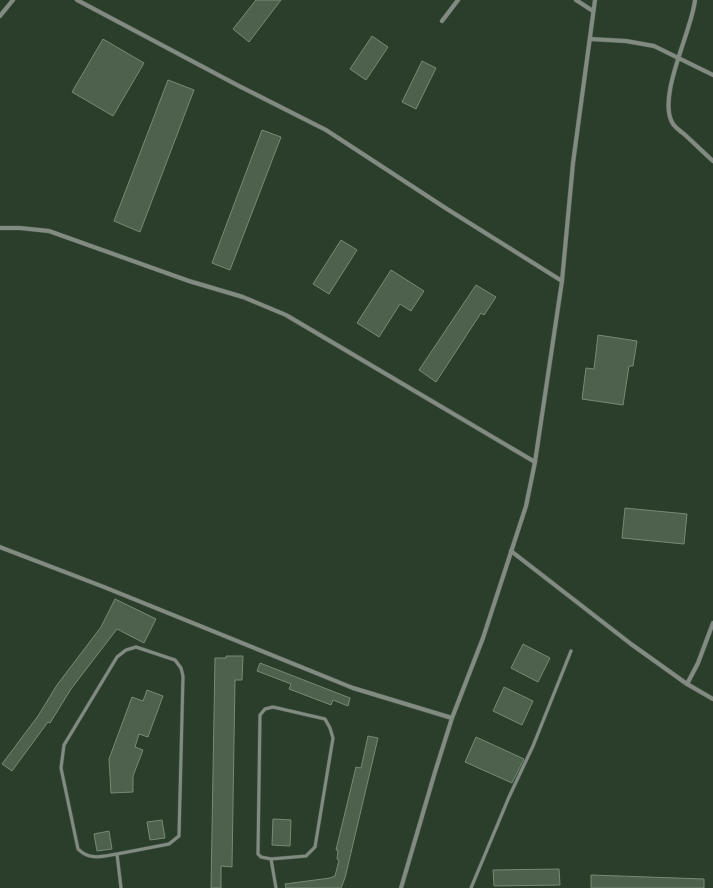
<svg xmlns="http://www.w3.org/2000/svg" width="713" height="888" viewBox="0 0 713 888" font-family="'Alegreya Sans',sans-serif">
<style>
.building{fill:#4e614d;stroke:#768b75}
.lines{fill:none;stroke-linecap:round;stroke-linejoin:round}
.lane-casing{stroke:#485948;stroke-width:4}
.street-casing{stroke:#485948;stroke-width:5}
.lane{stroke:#828b82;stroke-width:3}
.street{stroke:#828b82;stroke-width:4}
</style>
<rect width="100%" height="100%" fill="#2b3d2b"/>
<g class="building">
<polygon points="256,0 281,0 249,42 233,29"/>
<polygon points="372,36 388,47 366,80 350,69"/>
<polygon points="103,39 144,63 113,116 72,92"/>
<polygon points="422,61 436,68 416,109 402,102"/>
<polygon points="168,80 194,90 140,232 114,221"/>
<polygon points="262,130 281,137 230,270 212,263"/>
<polygon points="341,240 357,250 329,294 313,284"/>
<polygon points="391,270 424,291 411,311 400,304 379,337 357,323"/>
<polygon points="476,285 496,297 484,315 481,313 436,382 419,370"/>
<polygon points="598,335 637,341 633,366 629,366 623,405 582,399 586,368 594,369"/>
<polygon points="625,508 687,514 684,544 622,538"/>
<polygon points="115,599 156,619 144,643 117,629 71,689 50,723 48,722 12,771 2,764 38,716 57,685 101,627"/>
<polygon points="523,644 550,658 538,682 511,668"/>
<polygon points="226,656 243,656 242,680 235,680 232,867 221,866 221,888 211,888 215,658 226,658"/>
<polygon points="260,663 350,698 348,706 333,700 331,705 289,689 291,684 257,671"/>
<polygon points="504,687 533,701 522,725 493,711"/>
<polygon points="147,690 163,696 148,737 139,734 135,747 143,750 133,776 133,792 111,793 109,759 132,697 143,701"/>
<polygon points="368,736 378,738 345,878 341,888 286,888 285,884 330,878 335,876 339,860 337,859 338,850 336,850 356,767 361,768"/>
<polygon points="476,737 524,759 512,783 465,762"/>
<polygon points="273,819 291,820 290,846 272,845"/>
<polygon points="162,820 165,838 150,840 147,822"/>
<polygon points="109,831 112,849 97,851 94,834"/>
<polygon points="559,869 560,885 494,886 493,870"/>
<polygon points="591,875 704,879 704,888 591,888"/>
</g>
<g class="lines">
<defs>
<g id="lane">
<polygon points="273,707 325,719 330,728 333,738 315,847 306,856 271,859 261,857 258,854 260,715 265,709"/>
<path d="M117 854 169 844 179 836 183 676 181 668 175 660 136 647 126 650 117 657 64 745 61 768 78 849C90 861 102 856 117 854L121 888"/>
<polyline points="271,859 276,888"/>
<polyline points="471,888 509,797 533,746 571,651"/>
</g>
<g id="street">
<polyline points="77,0 239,86 326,130 447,209 562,281"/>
<polyline points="576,0 593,11"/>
<path d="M695 0C692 31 656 98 673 124 676 128 680 131 684 134 694 143 703 152 713 161"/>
<polyline points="0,16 13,0"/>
<polyline points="442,21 458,0"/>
<polyline points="590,39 626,41 654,46 713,75"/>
<polyline points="0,228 20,228 49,231 189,281 243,297 286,315 535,462"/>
<polyline points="0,547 104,587 353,688 452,718"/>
<polyline points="511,551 631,644 687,684 713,699"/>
<polyline points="687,684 698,663 713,623"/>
<polyline points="401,888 435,772 452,718 483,638 526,506 535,462 562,281 573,163 595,0"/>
</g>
</defs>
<use href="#lane" class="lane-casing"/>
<use href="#street" class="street-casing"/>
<use href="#lane" class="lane"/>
<use href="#street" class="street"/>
</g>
</svg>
